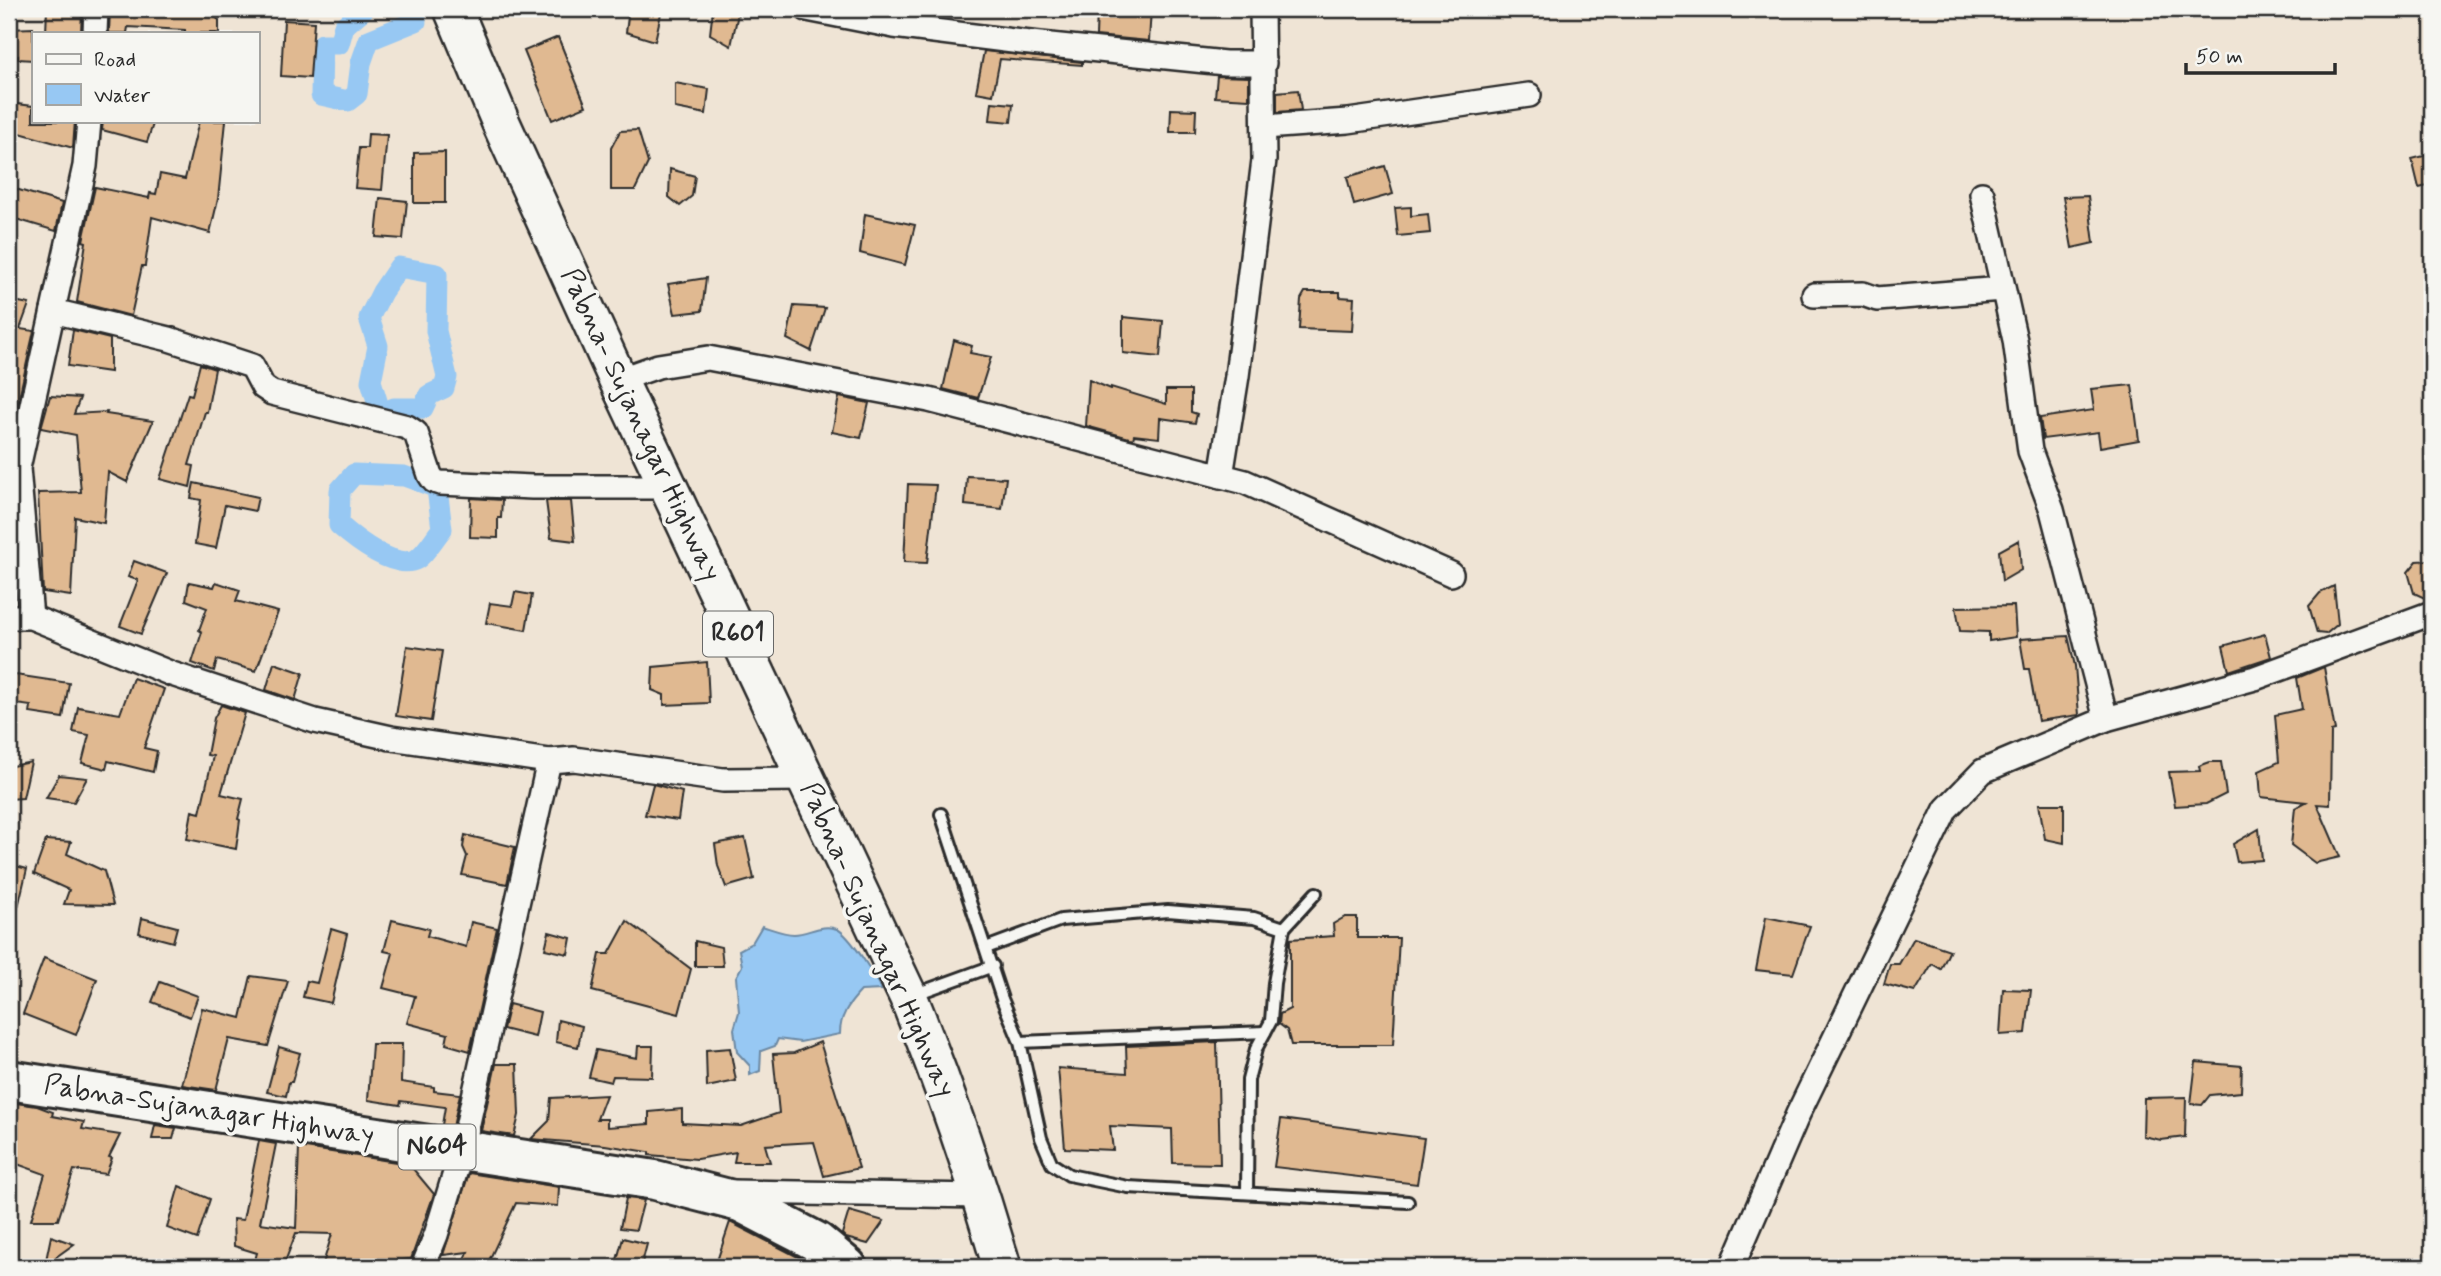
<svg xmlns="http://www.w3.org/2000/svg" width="2441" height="1276" viewBox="0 0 2441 1276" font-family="Mynerve,sans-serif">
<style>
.built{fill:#efe4d5;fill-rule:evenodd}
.water{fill:#97c8f3;stroke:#6c89a3;stroke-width:2}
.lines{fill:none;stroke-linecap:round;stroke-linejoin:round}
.canal{stroke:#97c8f3;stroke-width:21}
.building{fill:#e0b991;stroke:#2b2b2b;stroke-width:2}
.lane-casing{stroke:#2b2b2b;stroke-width:16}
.street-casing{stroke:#2b2b2b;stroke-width:28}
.primary-casing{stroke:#2b2b2b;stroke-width:42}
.highway-casing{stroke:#2b2b2b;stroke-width:44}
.lane{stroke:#f6f6f2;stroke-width:10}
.street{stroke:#f6f6f2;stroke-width:23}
.primary{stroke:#f6f6f2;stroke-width:37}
.highway{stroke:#f6f6f2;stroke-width:38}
.labels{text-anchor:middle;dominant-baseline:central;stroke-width:7;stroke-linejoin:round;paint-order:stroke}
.shield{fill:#f6f6f2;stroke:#686867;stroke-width:2}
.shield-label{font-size:26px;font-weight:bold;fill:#2b2b2b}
.street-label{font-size:28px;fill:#2b2b2b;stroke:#f6f6f2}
</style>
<rect width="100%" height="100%" fill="#f6f6f2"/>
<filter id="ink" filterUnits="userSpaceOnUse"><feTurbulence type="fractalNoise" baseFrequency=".0143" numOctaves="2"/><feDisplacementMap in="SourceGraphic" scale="14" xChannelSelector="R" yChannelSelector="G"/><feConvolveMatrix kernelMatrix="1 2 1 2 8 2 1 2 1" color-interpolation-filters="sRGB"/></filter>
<g filter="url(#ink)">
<path class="built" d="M9 9H2432V1267H9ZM33 33H257V121H33Z"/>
<path class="water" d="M762 926C772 929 784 934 794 934 808 934 822 923 837 929 850 935 876 977 881 990L861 991C849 1004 840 1015 840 1034L800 1042 778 1039 775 1046 761 1051 760 1071 750 1075V1066L737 1052 734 1029 739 1012 736 977 742 966 739 950 752 943Z"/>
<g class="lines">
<g class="canal">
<polyline points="364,9 344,26 339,44 322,44 321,95 348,101 357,94 361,63 369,40 416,21 415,9"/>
<polygon points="399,267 437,274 436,331 447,377 444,388 429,395 423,408 394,408 381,414 371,381 378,346 369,318 382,292"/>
<path d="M354 474 404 476 437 488 442 529C435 537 426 553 417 559 395 571 355 539 339 525L340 490Z"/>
</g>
</g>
<g class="building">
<polygon points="47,9 82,9 81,33 46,33"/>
<polygon points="110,9 204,9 219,20 219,33 185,33 185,30 128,27 127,33 109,33"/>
<polygon points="629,9 662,9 655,41 626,32"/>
<polygon points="713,9 739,9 731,46 710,34"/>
<polygon points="1097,9 1151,9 1149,41 1096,36"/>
<polygon points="284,20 314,22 310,78 281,76"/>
<polygon points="33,28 33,60 18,59 18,56 9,58 9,29"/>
<polygon points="558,37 586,106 552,120 524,51"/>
<polygon points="984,51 1082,62 1082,65 1000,59 993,95 976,92"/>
<polygon points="1217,76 1249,77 1249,99 1215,97"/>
<polygon points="675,83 709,89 706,114 675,108"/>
<polygon points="1298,90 1301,110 1277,112 1277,92"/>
<polygon points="992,102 1013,104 1011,122 990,120"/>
<polygon points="9,103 33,106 33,121 75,121 73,148 9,130"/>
<polygon points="1171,109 1196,110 1195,132 1170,132"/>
<polygon points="103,121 154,121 147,142 102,130"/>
<polygon points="199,121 226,121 218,199 210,233 152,217 145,266 142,266 131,316 77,302 86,242 83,241 95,187 149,198 150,193 156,194 160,174 185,179"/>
<polygon points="638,130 648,163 635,190 611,190 611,148 620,131"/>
<polygon points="368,134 387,135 382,190 355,188 359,148 367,148"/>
<polygon points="445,152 445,203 414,203 414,153"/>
<polygon points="2432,154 2432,185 2419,188 2412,159"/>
<polygon points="1385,166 1393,194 1354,205 1347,177"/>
<polygon points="670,169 695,176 692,196 680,206 669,197"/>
<polygon points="9,187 62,203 56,231 9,217"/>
<polygon points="2088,196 2094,243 2072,248 2063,197"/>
<polygon points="380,198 407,201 403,239 376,237"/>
<polygon points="1411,207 1411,216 1428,214 1430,233 1398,236 1395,208"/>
<polygon points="865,214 915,225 905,265 860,253"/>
<polygon points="706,278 702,311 675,314 668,284"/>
<polygon points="1305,292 1340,292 1340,297 1354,298 1352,331 1299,329 1301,299"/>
<polygon points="9,300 29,304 20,329 34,331 13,424 9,424"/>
<polygon points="794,306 825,308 811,351 787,339"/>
<polygon points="1123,317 1163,321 1160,357 1123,353"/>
<polygon points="73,330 110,339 110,372 68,366"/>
<polygon points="954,340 972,346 970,353 991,357 978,398 943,389"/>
<polygon points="200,364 215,369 207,412 205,412 189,465 194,466 190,487 160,479 188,394 192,395"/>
<polygon points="1089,380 1111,389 1111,387 1166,404 1166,390 1191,390 1191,412 1197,414 1195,423 1160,418 1159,438 1134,435 1133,439 1086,426"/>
<polygon points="2132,385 2139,440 2100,447 2098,432 2043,439 2040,418 2094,410 2091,389"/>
<polygon points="50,396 80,398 74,414 107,412 106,414 153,421 127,482 108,472 104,523 75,517 71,596 43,592 38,493 81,492 76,435 41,428"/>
<polygon points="839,397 869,403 861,438 832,432"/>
<polygon points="967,476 1006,478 1002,509 965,505"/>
<polygon points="194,483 258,497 255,511 225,505 216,548 195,544 201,500 191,498"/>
<polygon points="908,484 936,485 927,563 904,562"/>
<polygon points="471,498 502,500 501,518 498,518 498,538 470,537"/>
<polygon points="546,501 571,501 575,541 551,538"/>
<polygon points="2019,540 2021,570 2002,581 1999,551"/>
<polygon points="2432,560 2432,599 2429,600 2414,593 2408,572 2417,561"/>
<polygon points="134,561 167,573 141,634 120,626 138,580 128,577"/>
<polygon points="189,582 214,587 216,582 240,590 236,601 278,612 256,671 217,660 214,671 192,663 202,632 199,630 207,608 186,600"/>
<polygon points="2334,586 2338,624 2326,634 2317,633 2309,606 2320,593"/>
<polygon points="515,592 532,595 526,630 486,623 490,603 512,606"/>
<polygon points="2014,606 2016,637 1989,641 1989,632 1960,631 1956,607"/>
<polygon points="2265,634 2271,657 2229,671 2223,646"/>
<polygon points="2068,636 2075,666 2079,715 2038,721 2029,669 2025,669 2020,639"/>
<polygon points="407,646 442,651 431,721 396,716"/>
<polygon points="707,662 709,703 664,705 664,695 652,690 653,667"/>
<polygon points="274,663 303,673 295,700 266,690"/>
<polygon points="2324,667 2335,731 2331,732 2330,805 2317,804 2340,857 2315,863 2291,845 2295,808 2306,802 2261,797 2259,771 2279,762 2275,715 2302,709 2297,678"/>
<polygon points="9,674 69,683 63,718 30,713 31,706 9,703"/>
<polygon points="133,678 164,689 144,748 157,751 153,772 108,761 106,769 82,763 89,735 73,732 78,707 120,714"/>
<polygon points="221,705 245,713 221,794 243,799 238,819 240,820 236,849 187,839 192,811 200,813 213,756 207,755 214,718"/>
<polygon points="31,762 23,798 9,799 9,780 12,766"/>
<polygon points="2210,762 2221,762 2226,794 2206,804 2175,806 2169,772 2200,771 2199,766"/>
<polygon points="59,775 87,778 74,802 46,798"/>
<polygon points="653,784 682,792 678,820 645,815"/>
<polygon points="2039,804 2064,804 2064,843 2045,839"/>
<polygon points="2259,829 2262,860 2237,862 2233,844"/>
<polygon points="465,835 515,847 507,884 462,875 467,856 463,847"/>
<polygon points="745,838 754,879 726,887 718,866 715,844"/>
<polygon points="46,840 71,842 67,854 104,871 113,905 64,904 69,890 34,874"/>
<polygon points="9,864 27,869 15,920 9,920"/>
<polygon points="1345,917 1357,917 1357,938 1399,938 1393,1045 1291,1045 1287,1030 1279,1024 1280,1014 1290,1009 1290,939 1334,936 1333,924"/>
<polygon points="1766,917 1810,926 1793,974 1756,970"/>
<polygon points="142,918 177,927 173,942 139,933"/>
<polygon points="392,920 429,929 427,936 466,947 471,922 497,928 470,1051 446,1044 448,1034 407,1023 415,996 383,988 393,953 384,951"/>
<polygon points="627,921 691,969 679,1014 592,991 600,954 609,954"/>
<polygon points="331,929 347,934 331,1003 303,997 307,981 317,983"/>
<polygon points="549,932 571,938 568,954 545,949"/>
<polygon points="1914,938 1950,950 1941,969 1932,964 1915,992 1884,984 1890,964 1899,964"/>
<polygon points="695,941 721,947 723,966 695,966"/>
<polygon points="44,958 97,979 76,1035 23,1014"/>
<polygon points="251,976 288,981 268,1046 229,1039 216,1090 182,1085 202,1008 241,1018"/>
<polygon points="160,982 198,996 190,1017 152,1002"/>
<polygon points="2003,989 2031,990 2026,1033 2000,1035"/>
<polygon points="509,1004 540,1012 535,1037 503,1029"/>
<polygon points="558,1020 582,1026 578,1047 556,1042"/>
<polygon points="820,1042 859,1168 824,1176 814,1142 765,1145 770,1162 734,1162 736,1152 697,1159 649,1155 649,1152 605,1145 531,1139 549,1121 551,1098 606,1095 597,1119 607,1119 607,1127 649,1124 649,1112 682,1109 682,1123 741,1126 779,1113 773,1054 794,1053"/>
<polygon points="1217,1042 1220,1164 1173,1163 1172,1129 1110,1126 1113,1150 1065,1148 1058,1068 1127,1073 1126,1046"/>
<polygon points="372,1044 402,1044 401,1082 434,1087 434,1091 460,1094 453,1127 442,1125 445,1107 401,1101 400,1105 368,1100"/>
<polygon points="638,1046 653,1046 652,1077 613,1076 611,1082 589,1077 596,1050 637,1058"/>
<polygon points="279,1047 300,1053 292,1082 289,1082 286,1096 267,1092"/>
<polygon points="730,1048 736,1081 707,1087 706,1050"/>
<polygon points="2196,1062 2242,1066 2241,1092 2210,1095 2202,1105 2191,1104"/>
<polygon points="496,1064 517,1064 519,1115 514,1136 481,1131"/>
<polygon points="2186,1097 2185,1137 2161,1140 2143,1136 2144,1098"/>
<polygon points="9,1102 37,1106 53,1112 52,1116 84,1122 82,1129 120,1135 109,1157 112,1158 106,1174 74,1170 58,1220 31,1220 45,1174 9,1161"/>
<polygon points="1281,1119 1424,1138 1417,1184 1274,1167"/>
<polygon points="155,1125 176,1128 173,1139 152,1139"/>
<polygon points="259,1141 276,1144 260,1223 296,1228 299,1147 409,1164 434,1194 411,1259 376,1263 384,1267 322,1267 332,1234 296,1233 283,1267 253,1267 257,1253 234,1246 233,1219 243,1220"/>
<polygon points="469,1173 559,1187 558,1206 516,1203 486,1267 462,1267 468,1252 443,1255"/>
<polygon points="179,1186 210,1199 197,1239 167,1228"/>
<polygon points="626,1198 644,1200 636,1230 620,1228"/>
<polygon points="849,1211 884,1221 868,1244 846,1238 842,1234"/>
<polygon points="730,1222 804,1260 813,1267 715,1267"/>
<polygon points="51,1236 74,1244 45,1265"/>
<polygon points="623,1238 647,1244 641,1267 615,1267"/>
</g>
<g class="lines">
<defs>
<g id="lane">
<polyline points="941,814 1002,999 1020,1042 1041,1138 1052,1164 1069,1175 1128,1187 1408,1202"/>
<polyline points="986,948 1061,920 1168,911 1254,918 1284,928 1316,893"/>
<polyline points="913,995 993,966"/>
<polyline points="1020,1042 1265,1032"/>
<polyline points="1247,1193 1248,1080 1256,1049 1271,1021 1274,983 1284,928"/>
</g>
<g id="street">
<polyline points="807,9 894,26 1021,42 1225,63 1264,63"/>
<polyline points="95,33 96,9"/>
<polyline points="1264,127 1348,121 1529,95"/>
<polyline points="1982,194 2015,340 2030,451 2052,510 2106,719"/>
<polyline points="1814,295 1863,294 1877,299 2002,289"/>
<polyline points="53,311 169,339 252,366 263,387 272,393 407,427 416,433 430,475 434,481 440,483 532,487 669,487"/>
<polyline points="618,380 658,366 708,358 929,400 1245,482 1451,574"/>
<polyline points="1221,476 1237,376 1264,160 1262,9"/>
<polyline points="9,617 31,617 172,674 315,721 391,738 549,761 462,1150 436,1235 423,1267"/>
<polyline points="31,617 18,468 85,166 89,121"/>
<polyline points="549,761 574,759 723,780 805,779"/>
<polyline points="733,1192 981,1196"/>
<polyline points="1732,1267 1798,1114 1946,809 1983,771 2106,719 2255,678 2432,613"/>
</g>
<path id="primary" d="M453 9 501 123 618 380 908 996C944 1085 975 1175 1002 1267"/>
<polyline id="highway" points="9,1080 655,1180 740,1202 817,1242 847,1267"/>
</defs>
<use href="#lane" class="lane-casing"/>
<use href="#street" class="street-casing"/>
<use href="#primary" class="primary-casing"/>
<use href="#highway" class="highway-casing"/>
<use href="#lane" class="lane"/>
<use href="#street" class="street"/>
<use href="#primary" class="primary"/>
<use href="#highway" class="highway"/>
</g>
</g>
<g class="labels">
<g class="shield">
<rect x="703" y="611.5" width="70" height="45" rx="5"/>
<rect x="398.5" y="1124.5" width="77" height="45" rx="5"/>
</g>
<g class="shield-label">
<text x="738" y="634">R601</text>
<text x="437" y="1147">N604</text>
</g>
<g class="street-label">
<text transform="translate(640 425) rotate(65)">Pabna- Sujanagar Highway</text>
<text transform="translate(877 940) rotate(66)">Pabna- Sujanagar Highway</text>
<text transform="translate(209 1111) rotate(9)">Pabna-Sujanagar Highway</text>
</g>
</g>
<rect width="2441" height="1276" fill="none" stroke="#f6f6f2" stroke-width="35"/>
<rect x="18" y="18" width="2406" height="1241" fill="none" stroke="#2b2b2b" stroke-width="2.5" filter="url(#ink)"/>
<rect x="32" y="32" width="228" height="91" fill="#f6f6f2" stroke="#a5a5a2" stroke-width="2"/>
<rect x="46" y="54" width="35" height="10" fill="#f6f6f2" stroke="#a5a5a2" stroke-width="2"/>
<text x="94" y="66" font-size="21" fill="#2b2b2b">Road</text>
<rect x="46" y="84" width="35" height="21" fill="#97c8f3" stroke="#a5a5a2" stroke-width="2"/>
<text x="94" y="102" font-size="21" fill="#2b2b2b">Water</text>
<path d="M2186 63v10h149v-10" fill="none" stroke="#2b2b2b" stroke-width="3.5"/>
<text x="2196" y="63" font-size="21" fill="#2b2b2b" stroke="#f6f6f2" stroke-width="5" paint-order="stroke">50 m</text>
</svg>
